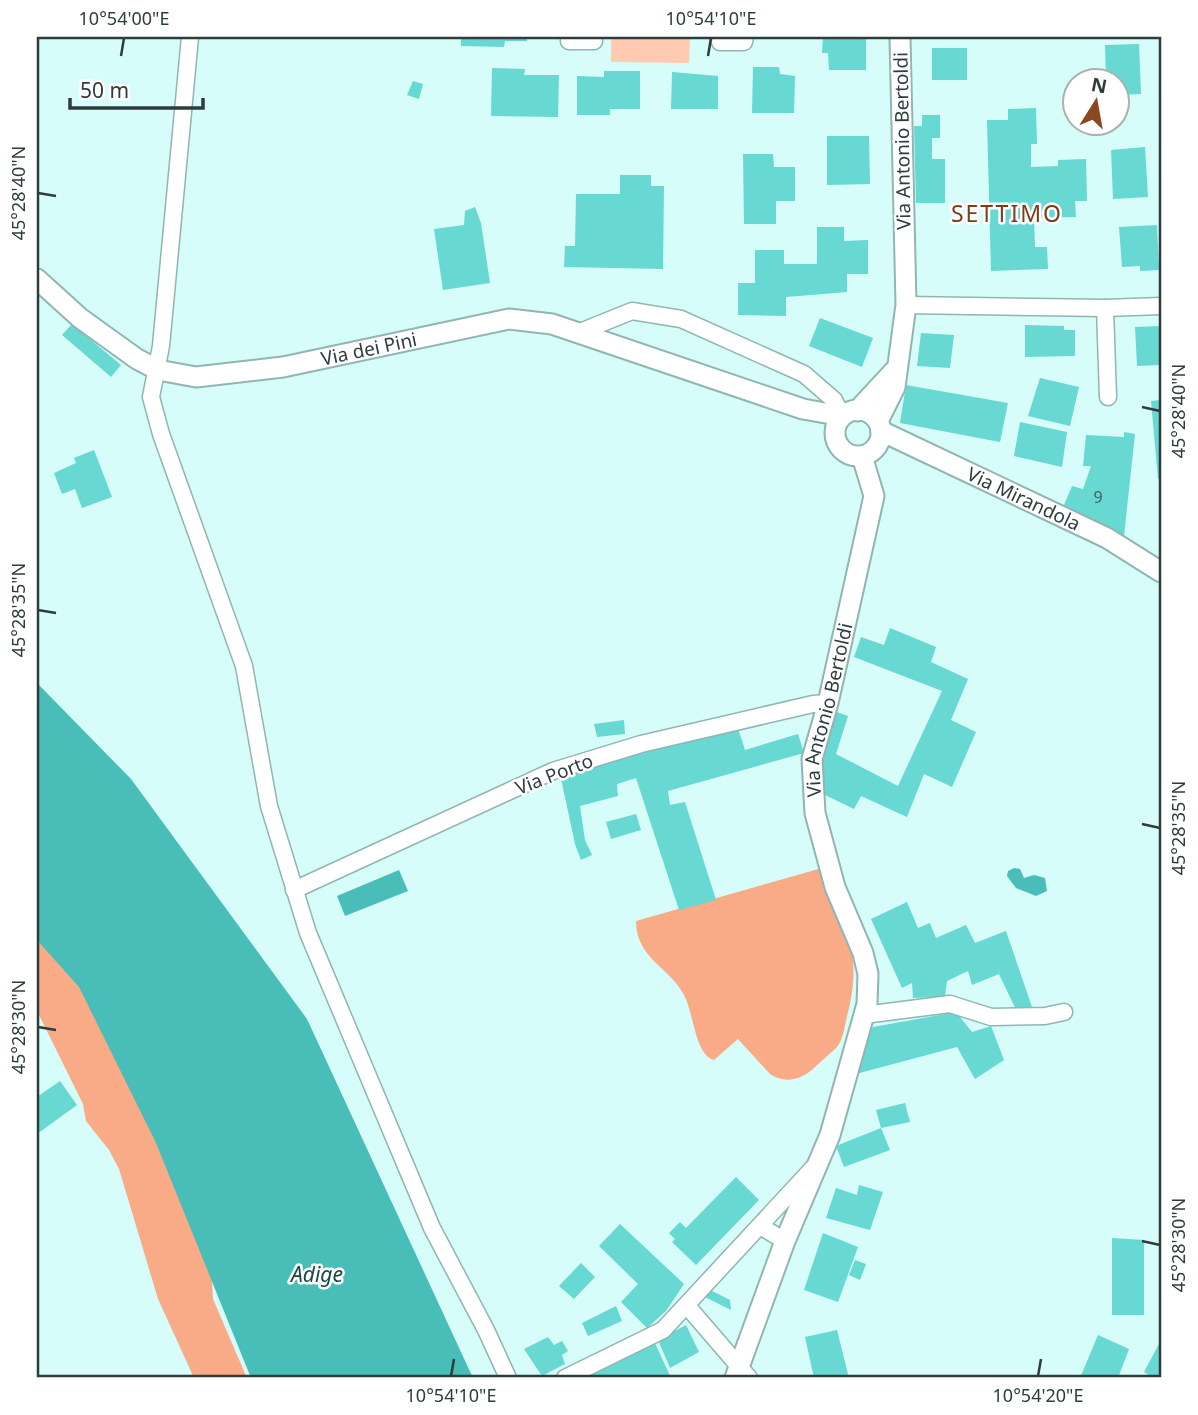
<svg xmlns="http://www.w3.org/2000/svg" width="1198" height="1415" viewBox="0 0 1198 1415" font-family="'Noto Sans',sans-serif">
<style>
.green{fill:#ffcab1}
.forest{fill:#f8ab86}
.water{fill:#49bdb7}
.building{fill:#67d8d2}
.lines{fill:none;stroke-linecap:round;stroke-linejoin:round}
.minor-casing{stroke:#90b5b2;stroke-width:19}
.tertiary-casing{stroke:#90b5b2;stroke-width:23}
.minor{stroke:#fff;stroke-width:16}
.tertiary{stroke:#fff;stroke-width:19}
.ticks{fill:none;stroke:#2e3d3c;stroke-width:2.5}
.labels{text-anchor:middle;dominant-baseline:central;stroke-width:5;stroke-linejoin:round;paint-order:stroke}
.number-label{font-size:16px;fill:#3c6462}
.street-label{font-size:19px;fill:#2e3d3c;stroke:#fff}
.water-label{font-size:21px;font-style:italic;fill:#154846;stroke:#fff}
.quarter-label{font-size:23px;letter-spacing:2px;fill:#7b3c18;stroke:#fff}
.neatline{fill:none;stroke:#2e3d3c;stroke-width:2.5}
.ticks-label{font-size:18px;text-anchor:middle;fill:#2e3d3c}
</style>
<rect width="100%" height="100%" fill="#d6fdfa"/>
<polygon class="green" points="611,37 690,37 689,63 611,62"/>
<g class="forest">
<path d="M822 868C845 926 864 952 847 1016 845 1025 843 1040 837 1047 830 1054 821 1061 814 1068 801 1080 785 1084 770 1074L738 1039 714 1060C695 1055 694 1014 684 995 671 968 636 959 636 921Z"/>
<polygon points="37,925 62,948 148,1108 212,1280 213,1299 247,1378 194,1378 158,1299 119,1169 109,1150 86,1121 83,1104 37,1011"/>
</g>
<g class="water">
<polygon points="37,683 131,779 307,1019 473,1378 251,1378 156,1143 79,987 37,940"/>
<polygon points="1014,868 1020,869 1024,878 1034,875 1045,878 1047,891 1036,896 1016,888 1007,876 1008,871"/>
<polygon points="399,870 408,891 345,916 337,896"/>
</g>
<g class="building">
<polygon points="461,37 527,37 527,41 505,41 504,47 461,46"/>
<polygon points="823,37 866,37 866,70 829,70 828,53 822,53"/>
<polygon points="1139,44 1141,94 1118,95 1118,80 1106,80 1105,45"/>
<rect x="932" y="48" width="35" height="32"/>
<polygon points="753,67 779,67 780,74 795,76 794,113 752,113"/>
<polygon points="492,68 525,69 524,75 559,75 558,117 491,116"/>
<polygon points="604,71 640,71 640,109 610,109 610,115 577,115 577,76 604,77"/>
<polygon points="672,72 718,76 718,109 671,109"/>
<polygon points="413,81 423,84 419,99 407,95"/>
<polygon points="1036,108 1037,144 1031,144 1031,167 1058,166 1058,160 1086,159 1087,201 1075,201 1076,217 1034,218 1035,247 1047,247 1048,269 991,271 987,120 1008,120 1008,109"/>
<polygon points="922,115 940,115 940,138 932,138 932,159 945,159 945,203 916,203 914,126 922,126"/>
<polygon points="827,136 869,136 870,184 827,185"/>
<polygon points="1145,147 1148,197 1113,199 1111,150"/>
<polygon points="743,154 773,154 774,167 795,167 795,201 776,201 776,224 744,224"/>
<polygon points="620,175 651,175 651,186 664,186 663,269 564,267 565,246 575,246 576,194 620,194"/>
<polygon points="475,207 481,223 490,283 443,290 434,229 464,225 465,211"/>
<polygon points="1157,225 1159,270 1140,271 1140,266 1122,267 1119,227"/>
<polygon points="817,227 844,227 844,241 868,240 868,274 847,274 847,292 786,297 786,316 738,315 738,283 755,283 755,250 784,250 784,264 817,264"/>
<polygon points="820,318 873,338 862,367 809,346"/>
<polygon points="72,324 121,365 111,377 62,335"/>
<polygon points="1025,325 1064,326 1064,330 1075,330 1075,356 1025,357"/>
<polygon points="1161,326 1161,365 1137,366 1135,327"/>
<polygon points="921,333 954,335 950,368 917,366"/>
<polygon points="1040,378 1079,387 1070,426 1028,416"/>
<polygon points="906,385 1008,403 1000,442 900,423"/>
<polygon points="1161,400 1161,478 1158,479 1151,401"/>
<polygon points="1020,422 1067,432 1062,467 1014,456"/>
<polygon points="1124,432 1135,434 1124,536 1071,513 1072,509 1064,505 1072,486 1083,489 1091,466 1083,466 1086,435 1124,437"/>
<polygon points="94,450 112,497 82,508 75,489 62,494 54,473 76,463 74,458"/>
<polygon points="890,628 936,647 931,662 968,679 951,720 976,732 952,787 924,774 907,817 861,796 854,809 825,795 820,760 834,711 848,716 836,754 898,786 942,691 854,657 861,637 884,645"/>
<polygon points="624,720 625,734 597,737 594,724"/>
<polygon points="737,725 745,750 798,734 804,753 668,791 670,805 685,802 716,900 679,910 636,778 617,784 618,796 580,806 585,840 592,855 581,860 575,844 560,774"/>
<polygon points="636,814 641,830 611,839 606,822"/>
<polygon points="907,902 918,928 930,923 936,938 966,925 975,943 1006,931 1032,1007 1018,1014 999,974 972,985 968,971 947,981 945,997 913,998 912,983 902,988 871,919"/>
<polygon points="956,1012 972,1032 991,1026 1004,1060 975,1079 957,1047 852,1075 860,1045 873,1027"/>
<polygon points="60,1081 77,1105 37,1134 37,1097"/>
<polygon points="905,1103 910,1122 881,1128 890,1150 844,1167 836,1146 881,1128 876,1110"/>
<polygon points="736,1177 759,1200 696,1265 672,1242 675,1239 669,1233 680,1222 686,1228"/>
<polygon points="859,1185 883,1192 870,1230 826,1218 836,1188 857,1195"/>
<polygon points="620,1224 684,1284 666,1311 647,1328 621,1302 638,1284 599,1246"/>
<polygon points="823,1233 858,1247 838,1302 804,1290"/>
<polygon points="1112,1238 1144,1240 1144,1315 1112,1315"/>
<polygon points="855,1260 866,1264 860,1280 849,1275"/>
<polygon points="581,1263 595,1277 574,1299 559,1286"/>
<polygon points="708,1289 730,1300 731,1310 705,1297"/>
<polygon points="616,1306 622,1321 588,1336 582,1323"/>
<polygon points="686,1325 699,1352 670,1368 658,1340"/>
<polygon points="837,1330 849,1378 814,1378 805,1337"/>
<polygon points="1098,1335 1129,1349 1118,1378 1080,1378"/>
<polygon points="548,1337 554,1345 562,1341 568,1351 562,1355 565,1364 542,1376 524,1349"/>
<polygon points="1161,1340 1161,1378 1154,1378 1144,1372"/>
<polygon points="655,1343 671,1378 579,1378"/>
</g>
<g class="lines">
<defs>
<g id="minor">
<polyline points="190,37 161,346 151,397 161,434 244,666 269,806 308,933 432,1228 486,1330 508,1378"/>
<polyline points="569,37 569,41 594,41"/>
<polyline points="720,42 744,42 745,37"/>
<polyline points="906,305 1105,308 1161,306"/>
<polyline points="1105,308 1108,397"/>
<polyline points="580,332 632,311 681,319 804,374 834,400 842,416"/>
<polyline points="294,890 553,771 641,744 813,704 828,703"/>
<polyline points="864,1015 950,1004 991,1017 1045,1016 1064,1012"/>
<polyline points="760,1226 785,1241"/>
<polyline points="688,1307 749,1378"/>
<polyline points="565,1378 663,1330 814,1167"/>
</g>
<g id="tertiary">
<path id="s1" d="M37 279 80 318 137 359 158 370 196 377 283 367 509 319 552 324 803 409 842 416"/>
<circle cx="858" cy="433" r="23"/>
<polyline points="857,411 894,371"/>
<polyline points="878,421 895,387 906,305 900,37"/>
<path id="s2" d="M881 431 1107 538 1161 572"/>
<path id="s3" d="M735 1378 785 1241 830 1135 867 1004 868 974 863 953 835 887 815 813 812 759 828 703 874 496 862 456"/>
</g>
</defs>
<use href="#minor" class="minor-casing"/>
<use href="#tertiary" class="tertiary-casing"/>
<use href="#minor" class="minor"/>
<use href="#tertiary" class="tertiary"/>
</g>
<path class="ticks" d="M121 56 124 38M708 56 711 38M38 193 56 196M1142 407 1160 411M38 610 56 613M1142 824 1160 828M38 1027 56 1030M1142 1241 1160 1245M451 1376 454 1359M1038 1376 1041 1359"/>
<g class="labels">
<g class="number-label">
<text x="1098" y="497">9</text>
</g>
<g class="street-label">
<text transform="translate(902 141) rotate(-91)">Via Antonio Bertoldi</text>
<text stroke="none"><textPath href="#s1" startOffset="366">Via dei Pini</textPath></text>
<text stroke="none"><textPath href="#s2" startOffset="158">Via Mirandola</textPath></text>
<text stroke="none"><textPath href="#s3" startOffset="702">Via Antonio Bertoldi</textPath></text>
<text transform="translate(554 774) rotate(-21)">Via Porto</text>
</g>
<g class="water-label">
<text x="317" y="1274">Adige</text>
</g>
<g class="quarter-label">
<text x="1007" y="213">SETTIMO</text>
</g>
</g>
<rect width="1198" height="1415" fill="none" stroke="#ffffff" stroke-width="77"/>
<g transform="translate(1096 102) rotate(11)"><circle r="33" fill="#ffffff" stroke="#abb1b1" stroke-width="2"/>
<path d="M0-5L12 26L0 18L-12 26Z" fill="#8d4720"/>
<text y="-10" font-size="19" font-weight="bold" text-anchor="middle" fill="#2e3d3c">N</text>
</g>
<path d="M70 98v10h133v-10" fill="none" stroke="#2e3d3c" stroke-width="3.5"/>
<text x="80" y="98" font-size="21" fill="#2e3d3c" stroke="#ffffff" stroke-width="5" paint-order="stroke">50 m</text>
<rect x="38" y="38" width="1122" height="1338" class="neatline"/>
<g class="ticks-label">
<text x="124" y="25">10°54'00"E</text>
<text x="711" y="25">10°54'10"E</text>
<text transform="translate(19 193) rotate(-90)" y="6">45°28'40"N</text>
<text transform="translate(1179 411) rotate(-90)" y="6">45°28'40"N</text>
<text transform="translate(19 610) rotate(-90)" y="6">45°28'35"N</text>
<text transform="translate(1179 828) rotate(-90)" y="6">45°28'35"N</text>
<text transform="translate(19 1027) rotate(-90)" y="6">45°28'30"N</text>
<text transform="translate(1179 1245) rotate(-90)" y="6">45°28'30"N</text>
<text x="451" y="1402">10°54'10"E</text>
<text x="1038" y="1402">10°54'20"E</text>
</g>
</svg>
